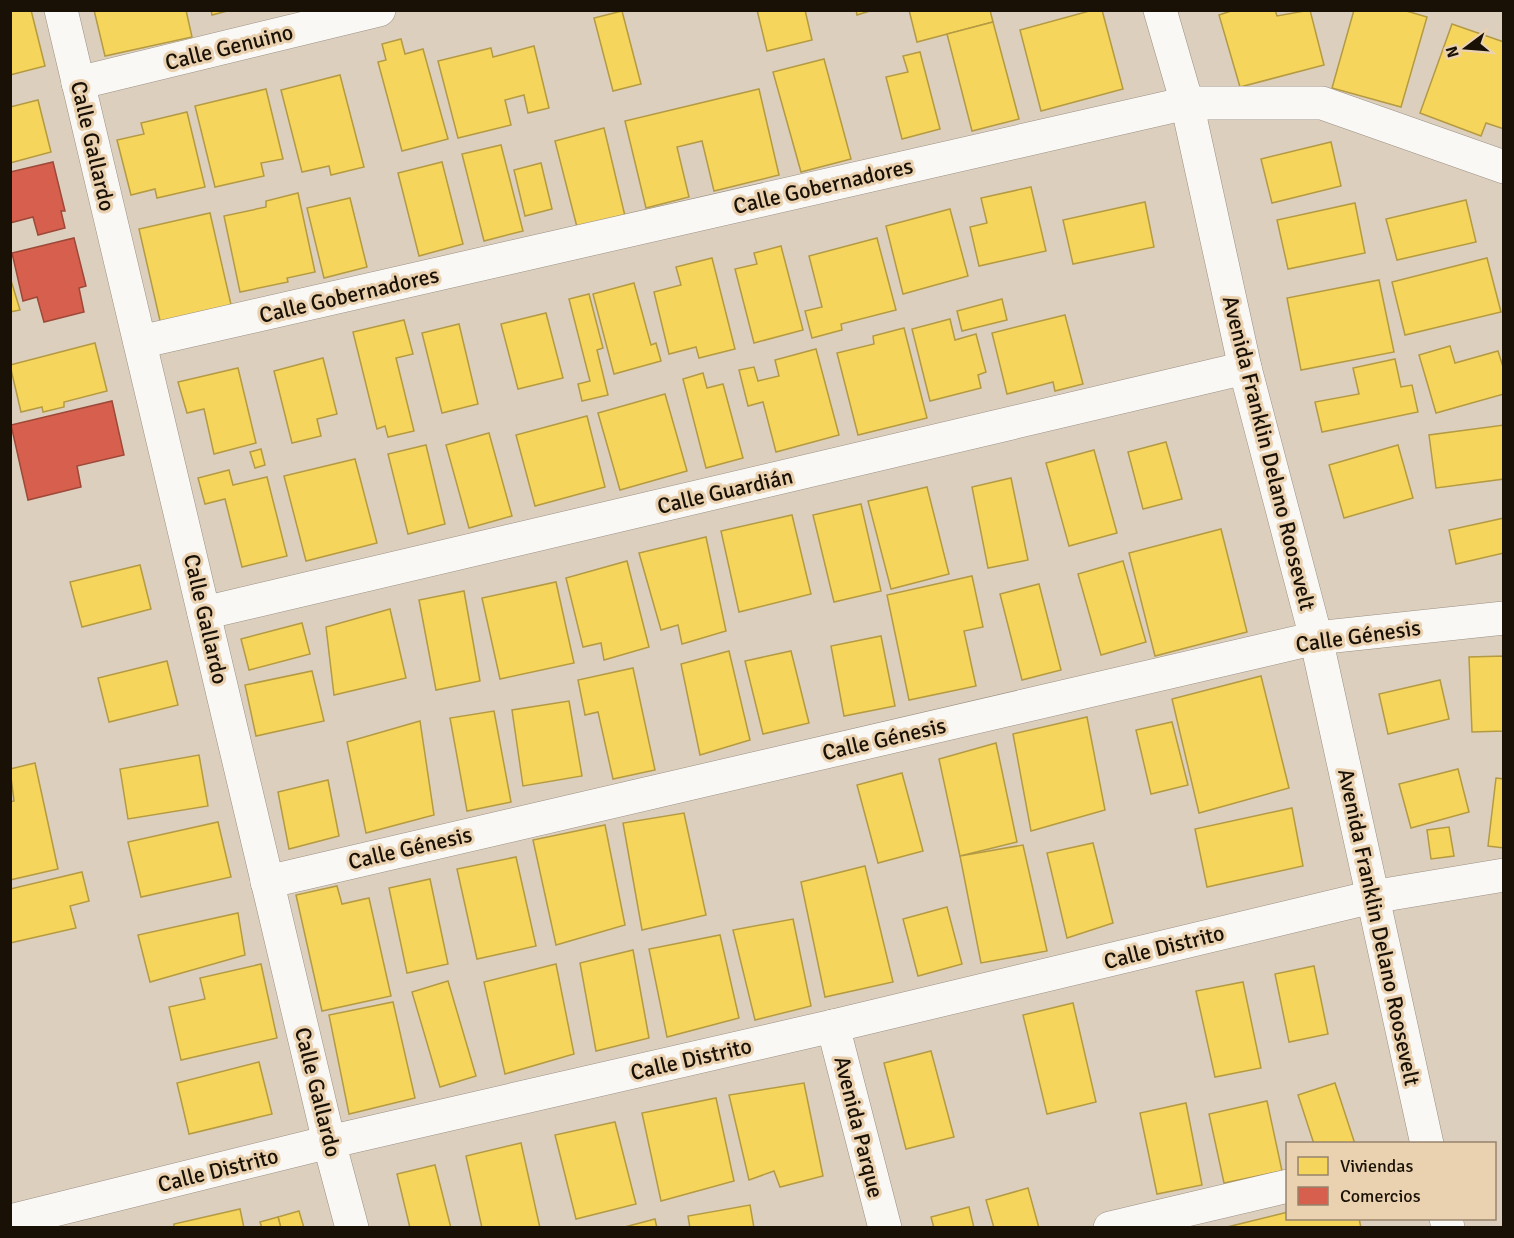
<svg xmlns="http://www.w3.org/2000/svg" width="1514" height="1238" viewBox="0 0 1514 1238" font-family="Signika,sans-serif">
<style>
.homes{fill:#f6d55c;stroke:#b49a42;stroke-width:1.5}
.shops{fill:#d6604d;stroke:#9d4838;stroke-width:1.5}
.lines{fill:none;stroke-linecap:round;stroke-linejoin:round}
.minor-casing{stroke:#9a9083;stroke-width:34}
.minor{stroke:#faf8f5;stroke-width:33}
.labels{text-anchor:middle;dominant-baseline:central;stroke-width:6;stroke-linejoin:round;paint-order:stroke}
.street-label{font-size:22px;fill:#191106;stroke:#ead1b0}
</style>
<rect width="100%" height="100%" fill="#ddcfbd"/>
<g class="homes">
<polygon points="31,10 45,66 10,75 10,11"/>
<polygon points="94,10 186,10 192,37 105,56"/>
<polygon points="211,10 231,10 212,15"/>
<polygon points="757,10 805,10 812,40 767,51"/>
<polygon points="856,10 873,10 857,15"/>
<polygon points="909,10 990,10 993,22 917,42"/>
<polygon points="1093,10 1102,10 1123,89 1041,111 1020,30"/>
<polygon points="1234,10 1275,10 1277,16 1310,10 1324,65 1240,87 1219,15"/>
<polygon points="1354,10 1403,10 1427,17 1401,107 1332,88"/>
<polygon points="622,11 641,84 613,91 594,18"/>
<polygon points="993,22 1019,119 972,131 947,34"/>
<polygon points="1452,24 1504,42 1504,129 1486,123 1481,136 1420,113"/>
<polygon points="401,39 405,54 423,49 448,139 402,151 378,62 386,60 382,44"/>
<polygon points="534,46 549,108 528,113 524,95 505,100 511,125 458,138 438,61 491,48 493,57"/>
<polygon points="920,52 940,129 902,139 886,77 908,72 903,56"/>
<polygon points="824,59 851,159 801,172 773,72"/>
<polygon points="340,75 364,167 331,175 329,166 302,172 281,90"/>
<polygon points="266,89 283,159 261,163 264,176 215,187 195,106"/>
<polygon points="759,89 779,175 714,191 702,141 677,147 689,197 646,208 625,121"/>
<polygon points="38,100 51,152 10,163 10,107"/>
<polygon points="187,112 205,187 157,198 155,189 131,195 117,140 144,134 141,123"/>
<polygon points="604,128 625,216 577,227 555,141"/>
<polygon points="1331,142 1341,186 1272,203 1261,159"/>
<polygon points="501,145 523,231 484,241 462,154"/>
<polygon points="442,162 463,244 419,256 398,173"/>
<polygon points="541,163 552,209 525,216 514,170"/>
<polygon points="1031,187 1046,251 979,266 970,227 987,223 981,198"/>
<polygon points="298,193 315,272 287,278 288,282 240,292 224,216 266,207 266,201"/>
<polygon points="350,198 367,267 324,278 307,208"/>
<polygon points="1466,200 1476,242 1397,260 1386,219"/>
<polygon points="1145,202 1154,247 1073,264 1063,220"/>
<polygon points="1355,203 1365,253 1288,269 1277,220"/>
<polygon points="950,209 968,276 903,294 886,226"/>
<polygon points="210,213 232,309 161,325 139,229"/>
<polygon points="877,238 896,310 841,324 842,330 812,338 805,311 822,307 809,256"/>
<polygon points="781,246 803,330 754,343 735,269 757,264 754,253"/>
<polygon points="712,258 735,349 699,358 696,347 669,354 654,292 681,285 676,267"/>
<polygon points="1487,258 1501,312 1405,335 1392,282"/>
<polygon points="10,277 20,310 10,312"/>
<polygon points="1379,280 1394,352 1301,370 1287,298"/>
<polygon points="634,283 651,345 656,343 661,361 614,374 593,294"/>
<polygon points="589,294 603,348 597,350 608,395 582,401 578,384 590,381 569,299"/>
<polygon points="1002,299 1007,320 962,331 957,311"/>
<polygon points="546,313 563,378 518,389 501,324"/>
<polygon points="1065,315 1083,384 1055,391 1053,382 1007,394 992,333"/>
<polygon points="950,319 955,340 976,334 986,372 978,375 981,388 930,401 912,329"/>
<polygon points="404,320 413,354 396,358 414,431 388,437 385,426 377,429 353,332"/>
<polygon points="459,324 478,404 442,413 422,333"/>
<polygon points="904,328 927,418 858,435 837,353 874,344 873,336"/>
<polygon points="95,343 107,391 64,402 64,407 43,412 42,407 21,412 10,365"/>
<polygon points="1450,346 1455,363 1498,351 1504,370 1504,394 1436,413 1419,355"/>
<polygon points="816,349 839,435 776,452 763,402 748,406 739,370 754,367 758,381 779,376 775,360"/>
<polygon points="323,358 337,414 317,419 321,436 292,443 274,371"/>
<polygon points="1395,359 1401,387 1412,385 1418,412 1322,432 1315,402 1359,394 1353,368"/>
<polygon points="238,368 256,443 214,454 204,409 187,413 178,382"/>
<polygon points="703,373 707,388 723,384 743,458 706,468 683,379"/>
<polygon points="665,394 687,471 620,490 598,413"/>
<polygon points="587,416 605,487 535,506 516,435"/>
<polygon points="1504,425 1504,479 1436,488 1429,435"/>
<polygon points="489,433 512,516 469,528 446,445"/>
<polygon points="1166,442 1182,499 1143,509 1128,452"/>
<polygon points="426,445 445,524 408,534 388,454"/>
<polygon points="1398,445 1413,498 1344,518 1329,465"/>
<polygon points="261,449 265,465 255,468 250,452"/>
<polygon points="1094,450 1117,533 1069,546 1046,463"/>
<polygon points="355,459 377,543 306,561 284,476"/>
<polygon points="229,470 233,485 267,477 287,556 242,567 225,499 205,504 198,478"/>
<polygon points="1011,478 1028,560 988,568 972,487"/>
<polygon points="927,487 949,574 891,589 868,501"/>
<polygon points="861,504 881,591 834,602 813,515"/>
<polygon points="792,515 811,594 739,612 721,531"/>
<polygon points="1504,518 1504,553 1456,564 1449,530"/>
<polygon points="1221,529 1247,632 1155,656 1129,553"/>
<polygon points="706,537 726,631 682,644 678,625 661,630 639,553"/>
<polygon points="627,561 649,647 604,660 601,643 583,647 566,578"/>
<polygon points="1123,561 1146,642 1101,655 1078,574"/>
<polygon points="140,565 151,609 82,627 70,582"/>
<polygon points="972,576 983,627 964,631 976,686 909,700 887,595"/>
<polygon points="556,582 574,663 500,679 482,598"/>
<polygon points="1039,584 1061,670 1022,680 1000,594"/>
<polygon points="464,591 480,681 436,690 419,600"/>
<polygon points="390,609 406,678 334,695 326,627"/>
<polygon points="302,623 310,654 249,670 241,639"/>
<polygon points="881,636 895,706 844,716 831,646"/>
<polygon points="729,651 750,740 700,755 681,664"/>
<polygon points="791,651 809,723 763,734 745,661"/>
<polygon points="1504,656 1504,731 1472,732 1469,657"/>
<polygon points="167,661 178,705 109,722 98,678"/>
<polygon points="633,668 655,770 613,779 598,712 585,715 578,680"/>
<polygon points="312,671 324,721 256,736 245,685"/>
<polygon points="1261,676 1289,788 1199,813 1172,699"/>
<polygon points="1440,680 1449,719 1388,734 1379,694"/>
<polygon points="569,701 582,776 523,786 512,710"/>
<polygon points="494,711 511,802 467,811 450,718"/>
<polygon points="1087,717 1105,810 1031,831 1013,734"/>
<polygon points="420,721 434,815 366,833 347,742"/>
<polygon points="1172,722 1188,785 1151,794 1136,730"/>
<polygon points="996,743 1017,842 960,856 939,759"/>
<polygon points="199,755 208,806 128,819 120,769"/>
<polygon points="35,763 58,869 10,880 10,802 14,801 10,769"/>
<polygon points="1458,769 1469,812 1411,828 1399,784"/>
<polygon points="902,773 923,851 878,863 857,785"/>
<polygon points="1496,778 1504,779 1504,848 1488,846"/>
<polygon points="328,780 339,836 289,849 278,792"/>
<polygon points="1292,808 1303,866 1207,887 1195,829"/>
<polygon points="684,813 706,915 642,930 623,823"/>
<polygon points="218,822 231,877 141,897 128,842"/>
<polygon points="605,825 625,925 556,945 533,840"/>
<polygon points="1449,827 1454,856 1431,859 1427,830"/>
<polygon points="1093,843 1113,923 1067,938 1047,853"/>
<polygon points="1023,845 1047,951 981,963 960,856"/>
<polygon points="516,857 536,946 477,959 457,869"/>
<polygon points="865,866 893,982 825,997 801,882"/>
<polygon points="82,872 89,901 70,906 76,928 10,943 10,889"/>
<polygon points="430,879 448,964 407,973 389,888"/>
<polygon points="337,886 342,904 369,898 391,996 322,1011 296,895"/>
<polygon points="947,907 962,964 918,976 903,919"/>
<polygon points="238,913 245,955 150,982 138,935"/>
<polygon points="793,919 811,1006 755,1020 733,930"/>
<polygon points="720,935 739,1018 667,1037 649,949"/>
<polygon points="633,950 649,1038 596,1051 580,963"/>
<polygon points="261,964 277,1038 181,1060 169,1007 205,999 200,978"/>
<polygon points="556,964 574,1054 505,1074 484,982"/>
<polygon points="1314,966 1328,1034 1289,1042 1275,974"/>
<polygon points="448,981 476,1076 440,1087 412,992"/>
<polygon points="1243,982 1261,1068 1215,1077 1196,991"/>
<polygon points="393,1002 415,1098 349,1114 329,1015"/>
<polygon points="1073,1003 1096,1102 1047,1114 1023,1015"/>
<polygon points="931,1051 954,1137 906,1149 884,1063"/>
<polygon points="259,1062 272,1114 189,1134 177,1083"/>
<polygon points="804,1083 823,1176 780,1187 774,1171 749,1180 729,1095"/>
<polygon points="1335,1083 1355,1144 1314,1144 1298,1095"/>
<polygon points="716,1098 734,1181 661,1201 642,1113"/>
<polygon points="1267,1101 1282,1171 1224,1183 1209,1114"/>
<polygon points="1186,1103 1202,1185 1157,1194 1140,1113"/>
<polygon points="615,1122 636,1204 576,1219 555,1135"/>
<polygon points="521,1143 540,1228 482,1228 466,1156"/>
<polygon points="435,1165 451,1228 410,1228 397,1174"/>
<polygon points="1028,1188 1039,1228 994,1228 986,1200"/>
<polygon points="750,1205 754,1228 690,1228 688,1216"/>
<polygon points="969,1207 974,1228 934,1228 931,1217"/>
<polygon points="240,1209 244,1228 174,1228 174,1224"/>
<polygon points="299,1211 304,1228 281,1228 278,1217"/>
<polygon points="1288,1212 1288,1218 1359,1218 1361,1228 1223,1228"/>
<polygon points="278,1217 281,1228 262,1228 260,1222"/>
<polygon points="655,1219 657,1228 621,1228"/>
</g>
<g class="shops">
<polygon points="53,162 65,211 61,211 65,228 38,235 33,217 10,223 10,172"/>
<polygon points="74,238 86,286 79,288 84,312 44,322 37,297 23,301 12,253"/>
<polygon points="112,401 124,455 77,466 81,487 28,500 11,425"/>
</g>
<g class="lines">
<defs>
<g id="minor">
<polyline points="61,10 329,1142 352,1228"/>
<polyline points="1160,10 1187,103 1245,368 1316,638 1427,1144"/>
<polyline points="78,83 379,10"/>
<polyline points="140,342 1187,103 1322,103 1504,167"/>
<polyline points="204,613 1245,368"/>
<polyline points="267,882 1316,638 1504,618"/>
<polyline points="833,1026 885,1228"/>
<polyline points="1446,1218 1448,1228"/>
<polyline points="10,1221 329,1142 833,1026 1372,897 1504,875"/>
<polyline points="1110,1228 1288,1186"/>
</g>
</defs>
<use href="#minor" class="minor-casing"/>
<use href="#minor" class="minor"/>
</g>
<g class="labels">
<g class="street-label">
<text transform="translate(229 47) rotate(-14)">Calle Genuino</text>
<text transform="translate(93 146) rotate(77)">Calle Gallardo</text>
<text transform="translate(823 186) rotate(-13)">Calle Gobernadores</text>
<text transform="translate(349 295) rotate(-13)">Calle Gobernadores</text>
<text transform="translate(1269 453) rotate(76)">Avenida Franklin Delano Roosevelt</text>
<text transform="translate(725 491) rotate(-13)">Calle Guardián</text>
<text transform="translate(206 619) rotate(77)">Calle Gallardo</text>
<text transform="translate(1358 636) rotate(-8)">Calle Génesis</text>
<text transform="translate(884 739) rotate(-13)">Calle Génesis</text>
<text transform="translate(410 848) rotate(-13)">Calle Génesis</text>
<text transform="translate(1379 927) rotate(78)">Avenida Franklin Delano Roosevelt</text>
<text transform="translate(1164 947) rotate(-14)">Calle Distrito</text>
<text transform="translate(691 1059) rotate(-13)">Calle Distrito</text>
<text transform="translate(318 1092) rotate(76)">Calle Gallardo</text>
<text transform="translate(859 1127) rotate(76)">Avenida Parque</text>
<text transform="translate(218 1170) rotate(-14)">Calle Distrito</text>
</g>
</g>
<rect width="1514" height="1238" fill="none" stroke="#191106" stroke-width="24"/>
<rect x="1286" y="1142" width="210" height="78" fill="#ead1b0" stroke="#96846c" stroke-width="1.5"/>
<rect x="1298" y="1157" width="30" height="18" fill="#f6d55c" stroke="#96846c" stroke-width="1.5"/>
<text x="1340" y="1172" font-size="18" fill="#191106">Viviendas</text>
<rect x="1298" y="1187" width="30" height="18" fill="#d6604d" stroke="#96846c" stroke-width="1.5"/>
<text x="1340" y="1202" font-size="18" fill="#191106">Comercios</text>
<g transform="translate(1466 48) rotate(254)" stroke="#ead1b0" stroke-width="4.5" paint-order="stroke">
<path d="M0-4.5L10 22L0 15L-10 22Z" fill="#191106"/>
<text y="-9" font-size="16" font-weight="bold" text-anchor="middle" fill="#191106">N</text>
</g>
</svg>
